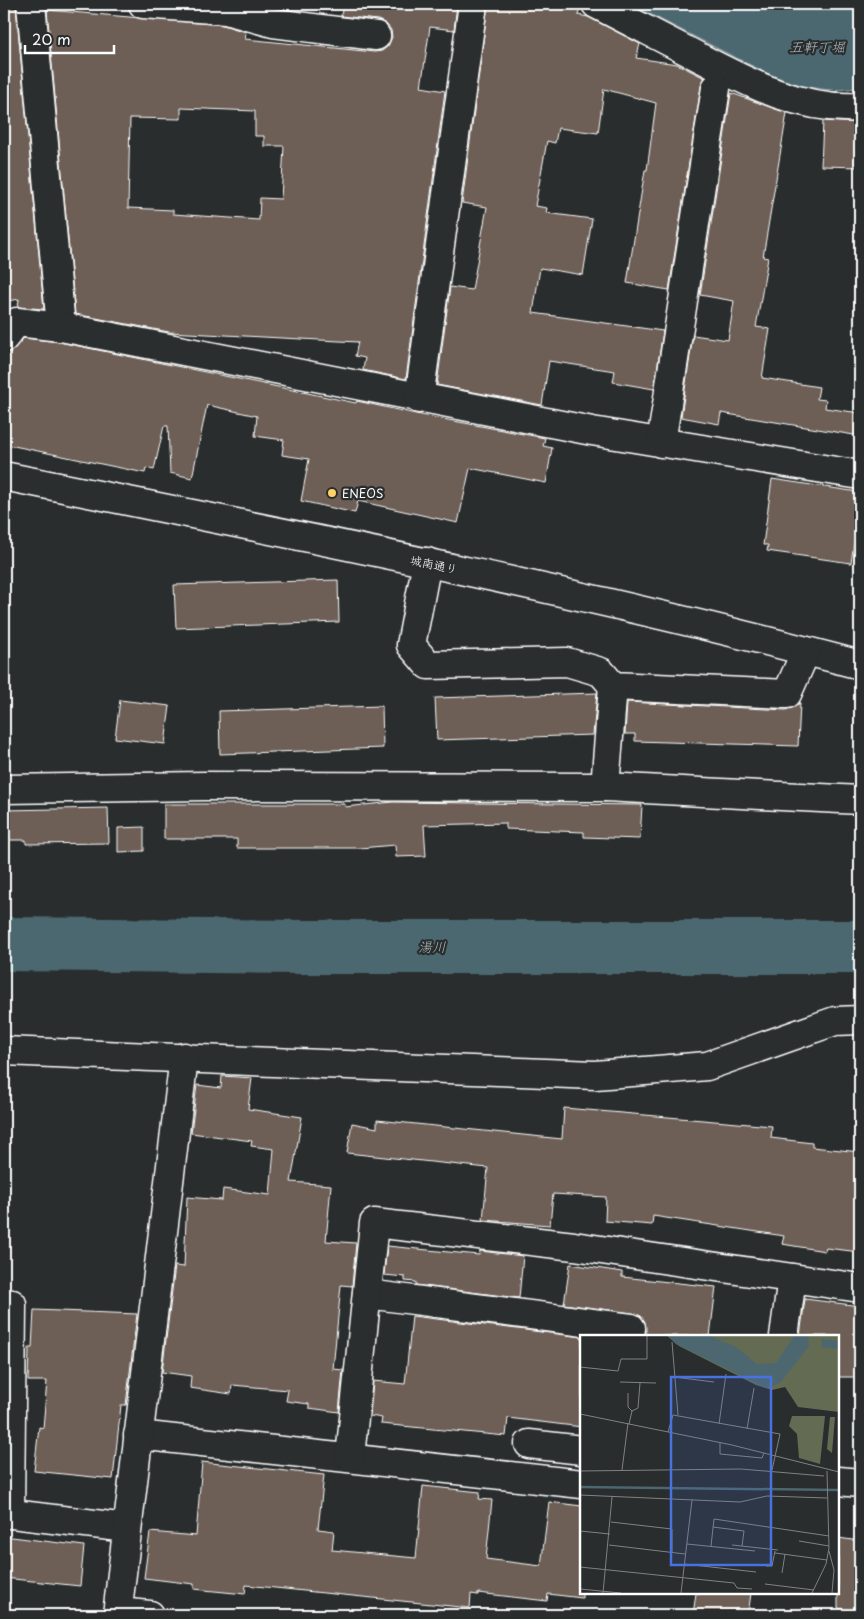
<svg xmlns="http://www.w3.org/2000/svg" width="864" height="1619" viewBox="0 0 864 1619" font-family="'Playpen Sans','Klee One',sans-serif">
<style>
.water{fill:#4c6770;stroke:#94a4a9}
.lines{fill:none;stroke-linecap:round;stroke-linejoin:round}
.river{stroke:#4c6770;stroke-width:54}
.building{fill:#6d5e54;stroke:#fff;fill-rule:evenodd}
.minor-casing{stroke:#fff;stroke-width:31}
.minor{stroke:#2a2d2e;stroke-width:28}
.poi-dot{fill:#ffd166;stroke:#2a2d2e;stroke-width:2}
.labels{text-anchor:middle;dominant-baseline:central;stroke-width:4.5;stroke-linejoin:round;paint-order:stroke}
.poi-label{font-size:12px;fill:#fff;stroke:#2a2d2e;text-anchor:start}
.street-label{font-size:12px;fill:#fff;stroke:#2a2d2e}
.water-label{font-size:14px;font-style:italic;fill:#aebbbf;stroke:#2a2d2e}
.inset-river{fill:none;stroke:#4c6770;stroke-width:2.5}
.inset-road{fill:none;stroke:#7f8182;stroke-width:1}
.view{fill:#4a71e0;fill-opacity:0.15;stroke:#4a71e0;stroke-width:2.5}
.inset-edge{fill:none;stroke:#fff;stroke-width:2.5}
</style>
<rect width="100%" height="100%" fill="#2a2d2e"/>
<filter id="ink" filterUnits="userSpaceOnUse"><feTurbulence type="fractalNoise" baseFrequency=".02" numOctaves="2"/><feDisplacementMap in="SourceGraphic" scale="10" xChannelSelector="R" yChannelSelector="G"/><feConvolveMatrix kernelMatrix="1 2 1 2 8 2 1 2 1" color-interpolation-filters="sRGB"/></filter>
<g filter="url(#ink)">
<path class="water" d="M630 4H860V87C808 99 761 70 715 47 687 33 658 18 630 4Z"/>
<g class="lines">
<polyline class="river" points="4,944 305,947 860,947"/>
</g>
<g class="building">
<path d="M343 4H457L454 30 430 27 421 87 445 91 406 379 363 370 365 358 355 356 358 342 169 332 75 314 47 10 223 25 246 32 245 39 374 52 382 51 388 46 392 37 391 30 386 24 378 20 341 16ZM181 108 255 111V136H264V146H284L281 199 260 198 259 220 173 214V210L128 208 130 118 181 119Z"/>
<polygon points="488,4 581,4 578,15 588,17 640,44 636,58 677,64 705,78 701,86 669,290 627,283 645,170 647,170 656,103 604,89 598,133 558,128 555,143 547,141 535,206 547,208 546,213 592,219 583,275 540,268 533,313 663,331 654,389 613,382 615,371 549,361 542,405 437,385 450,287 472,290 487,207 462,203"/>
<polygon points="4,6 16,7 44,309 18,307 19,299 4,302"/>
<polygon points="731,93 787,113 763,257 768,258 756,327 770,329 762,378 819,387 817,399 826,400 825,408 860,413 860,436 721,413 719,424 681,417 693,335 728,340 734,301 700,295"/>
<polygon points="823,121 860,123 860,167 821,166"/>
<polygon points="24,338 59,342 356,403 357,401 416,414 545,438 543,446 552,448 546,483 470,468 458,523 358,501 355,513 301,501 309,459 282,455 284,440 255,436 257,416 207,405 192,478 170,473 168,426 164,426 154,470 146,468 145,473 4,444 4,364 7,364 9,353"/>
<polygon points="772,479 858,492 857,499 860,500 860,504 851,563 767,551 768,545 763,545"/>
<polygon points="338,580 339,622 176,628 174,585"/>
<polygon points="597,693 593,735 437,740 435,698"/>
<polygon points="120,700 170,706 165,744 115,738"/>
<polygon points="627,702 786,710 800,703 798,746 635,741 635,734 625,734"/>
<polygon points="382,706 383,748 220,754 219,711"/>
<polygon points="393,802 642,805 640,839 584,837 584,832 506,829 506,823 424,825 426,856 396,857 395,845 360,848 237,848 237,839 164,839 164,804 345,804 345,807"/>
<polygon points="108,808 109,843 26,844 26,840 4,840 4,810"/>
<polygon points="144,827 144,851 118,852 118,828"/>
<polygon points="222,1076 252,1078 248,1109 302,1117 291,1182 331,1185 326,1241 356,1243 352,1286 341,1285 333,1369 343,1370 339,1412 309,1408 309,1404 286,1401 288,1390 232,1385 231,1394 190,1388 191,1376 162,1372 175,1266 184,1267 187,1197 222,1200 223,1189 270,1195 274,1149 251,1146 252,1141 191,1133 197,1085 221,1088"/>
<polygon points="564,1108 772,1126 771,1138 812,1143 812,1147 860,1152 860,1252 826,1248 825,1251 782,1244 784,1236 653,1216 652,1225 605,1221 606,1197 553,1194 550,1225 483,1220 488,1168 347,1153 352,1123 377,1128 377,1120 562,1139"/>
<polygon points="387,1246 479,1255 480,1251 523,1256 519,1298 416,1285 416,1282 405,1281 405,1277 384,1275"/>
<polygon points="570,1264 622,1272 622,1277 716,1287 710,1336 646,1336 645,1322 641,1316 633,1313 564,1304"/>
<polygon points="805,1299 860,1306 860,1377 838,1377 838,1336 800,1336"/>
<polygon points="34,1310 137,1314 126,1405 121,1405 113,1479 34,1471 39,1427 43,1428 47,1381 28,1381 29,1348 32,1348"/>
<polygon points="412,1316 582,1337 582,1427 508,1418 506,1436 381,1424 382,1418 370,1416 373,1381 405,1384"/>
<polygon points="202,1462 324,1475 318,1529 334,1531 332,1550 416,1558 423,1486 480,1492 479,1499 492,1500 486,1559 541,1566 549,1502 582,1506 582,1598 548,1594 547,1601 478,1593 478,1595 471,1594 470,1608 246,1585 245,1594 194,1589 194,1584 144,1578 150,1532 196,1536"/>
<polygon points="4,1536 84,1546 80,1586 4,1578"/>
<polygon points="838,1538 860,1541 860,1612 838,1608"/>
<polygon points="696,1593 751,1593 748,1615 693,1615"/>
</g>
<g class="lines">
<defs>
<g id="minor">
<polyline points="31,4 61,327"/>
<polyline points="143,4 226,10 273,23 376,36"/>
<path d="M596 4C629 21 662 38 695 55 747 82 799 111 860 107"/>
<polyline points="4,338 17,322 61,327 592,431 860,475"/>
<polyline points="419,399 473,4"/>
<polyline points="661,443 716,88"/>
<path d="M4 476C291 534 578 590 860 665"/>
<polyline points="427,562 411,645 428,665 567,662 601,672 613,686 787,694 806,651"/>
<polyline points="605,787 613,686"/>
<polyline points="4,789 204,786 605,787 860,800"/>
<polyline points="4,1051 595,1075 707,1066 835,1021 860,1020"/>
<polyline points="367,1294 631,1328 630,1336"/>
<polyline points="4,1303 12,1304 10,1514"/>
<polyline points="784,1336 792,1278"/>
<polyline points="138,1435 582,1484"/>
<polyline points="529,1444 582,1450"/>
<polyline points="350,1457 374,1223 574,1246 860,1288"/>
<polyline points="838,1481 860,1483"/>
<polyline points="4,1513 127,1528"/>
<polyline points="118,1612 150,1615"/>
<polyline points="117,1615 184,1057"/>
</g>
</defs>
<use href="#minor" class="minor-casing"/>
<use href="#minor" class="minor"/>
</g>
</g>
<circle class="poi-dot" cx="332" cy="493" r="5"/>
<g class="labels">
<g class="poi-label">
<text x="342" y="493">ENEOS</text>
</g>
<g class="street-label">
<text transform="translate(434 564) rotate(12)">城南通り</text>
</g>
<g class="water-label">
<text x="817" y="46">五軒丁堀</text>
<text x="432" y="946">湯川</text>
</g>
</g>
<g transform="translate(580 1335)">
<rect width="259" height="259" fill="#2a2d2e"/>
<path d="M86 0H259V77L218 72 205 52 192 55 176 50 99 11ZM212 81H245L240 129 219 123 217 99 209 91ZM250 82H255L252 118 247 114Z" fill="#636c52"/>
<path d="M87 0H128L156 12 177 29 196 28 215 0H228L229 11 200 48 186 53 96 9ZM242 4 259 6V14L241 12Z" fill="#4c6770"/>
<path class="inset-river" d="M0 152 259 155"/>
<path class="inset-road" d="M92 7 98 80M0 32 38 36 41 24H67V0M94 42 134 47M40 47 76 48M48 58V72L52 76M0 79 152 110 259 137M49 89 52 76 58 73 60 48M139 89 146 39M167 94 174 53M88 97 93 80 200 99 192 135M140 108V119L182 123 184 118M42 135 48 88M0 136 161 134 244 141M0 160 160 167 187 161 247 163M31 187 92 194V218M133 192 164 196 162 211M0 196 30 199M219 206 249 211M107 209 175 216M29 210 105 219M152 210 198 215M131 211 134 184 249 201M249 216 254 235 252 258M195 218 247 225M104 229 176 237M186 231H192L195 216M0 232 154 248 157 253 172 254M202 238 205 219M185 249 234 255M0 254 41 258M23 258 32 162M101 258 112 165M232 258 246 229 249 213 247 136"/>
<path class="view" d="M91 42H191V230H91Z"/>
<rect width="259" height="259" class="inset-edge"/>
</g>
<rect width="864" height="1619" fill="none" stroke="#2a2d2e" stroke-width="20"/>
<rect x="10" y="10" width="844" height="1599" fill="none" stroke="#fff" stroke-width="2" filter="url(#ink)"/>
<path d="M25 45v8h89v-8" fill="none" stroke="#ffffff" stroke-width="2.5"/>
<text x="32" y="45" font-size="15" fill="#ffffff" stroke="#2a2d2e" stroke-width="4" paint-order="stroke">20 m</text>
</svg>
